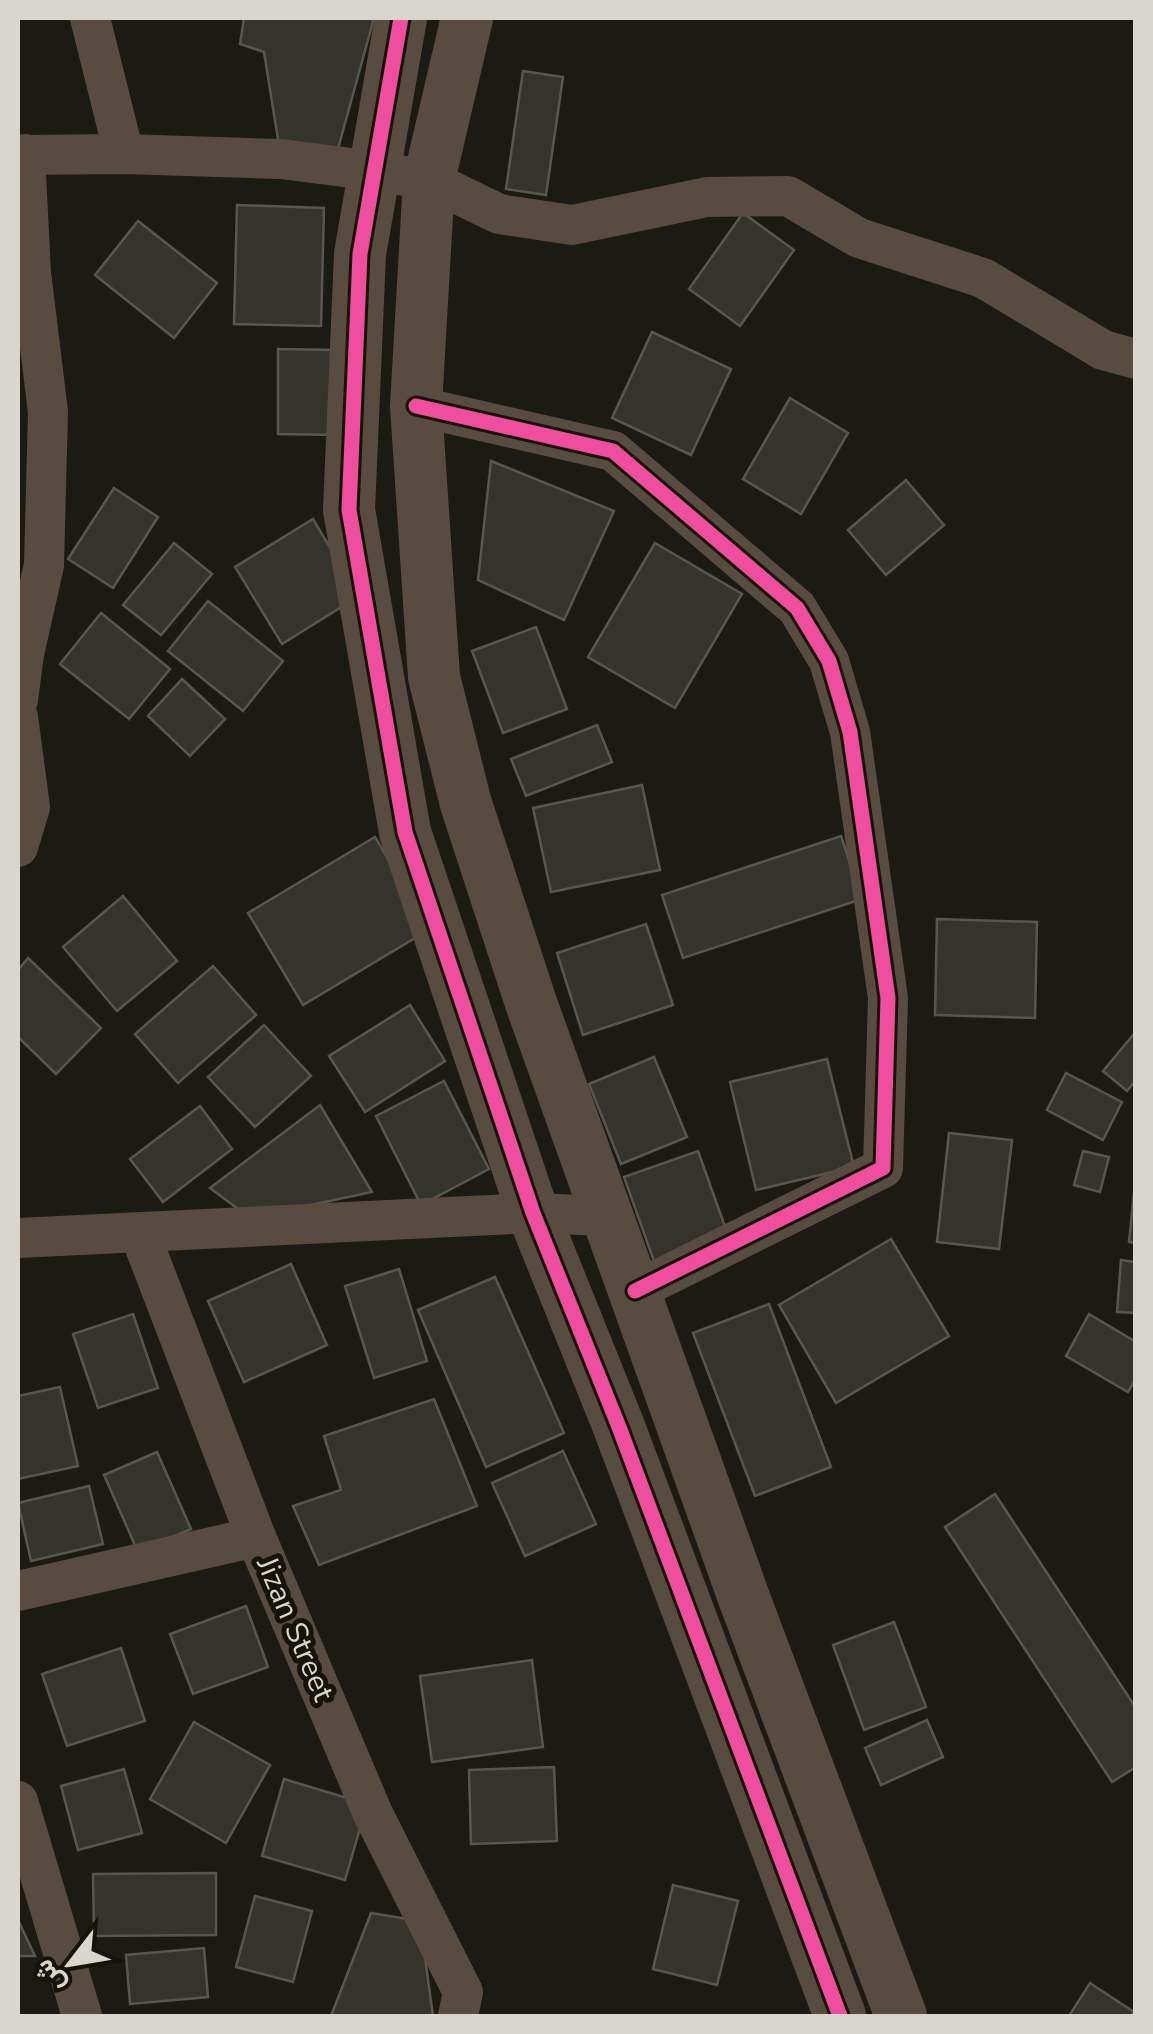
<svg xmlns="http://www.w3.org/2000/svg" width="1153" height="2034" viewBox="0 0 1153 2034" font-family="'Nunito Sans',Vazirmatn,sans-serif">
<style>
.building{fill:#34332e;stroke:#585651;stroke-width:2.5}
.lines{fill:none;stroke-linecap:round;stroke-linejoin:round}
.minor{stroke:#584c40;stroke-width:40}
.tertiary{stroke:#584c40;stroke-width:52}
.cycleway-casing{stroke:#161307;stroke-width:21}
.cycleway{stroke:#ef4d9e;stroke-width:15}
.labels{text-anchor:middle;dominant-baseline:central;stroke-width:10;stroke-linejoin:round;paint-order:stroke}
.street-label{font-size:30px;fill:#d8d6ce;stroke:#161307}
</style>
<rect width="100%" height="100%" fill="#1c1a14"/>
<g class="building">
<polygon points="244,18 374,18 336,156 281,158 264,52 240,44"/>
<polygon points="523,71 563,77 546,195 506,189"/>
<polygon points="237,205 324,208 321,326 234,324"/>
<polygon points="743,213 794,250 740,326 689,289"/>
<polygon points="138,221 217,283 174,338 95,275"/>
<polygon points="652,332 731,369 691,455 612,418"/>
<polygon points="278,349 336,350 336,435 278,434"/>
<polygon points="790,398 848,433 801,514 743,479"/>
<polygon points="491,461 614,511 564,620 478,580"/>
<polygon points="906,480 944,525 886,575 848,530"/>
<polygon points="114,488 158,517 113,588 68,559"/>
<polygon points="313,519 359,596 282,644 235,567"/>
<polygon points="174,543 212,574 161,635 123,605"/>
<polygon points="655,543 742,594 675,708 588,657"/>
<polygon points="208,601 283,661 243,711 168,651"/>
<polygon points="101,613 170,669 129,719 60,664"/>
<polygon points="536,627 567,709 503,733 472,651"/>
<polygon points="182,679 225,719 190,756 148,716"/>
<polygon points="597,725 612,762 526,796 511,759"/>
<polygon points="642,785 660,870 551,892 533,808"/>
<polygon points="841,836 862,899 683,958 662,895"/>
<polygon points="375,837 430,929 303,1005 248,913"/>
<polygon points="123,896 177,961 117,1011 63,947"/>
<polygon points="937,919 1037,922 1035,1018 935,1015"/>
<polygon points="646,924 673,1005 583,1035 557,953"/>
<polygon points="28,958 101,1028 56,1074 18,1037 18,970"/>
<polygon points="213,966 256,1015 178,1083 135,1034"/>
<polygon points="410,1005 445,1061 365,1112 329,1056"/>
<polygon points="264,1025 311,1076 255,1127 208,1077"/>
<polygon points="1133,1035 1136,1038 1136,1080 1127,1091 1103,1071"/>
<polygon points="654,1057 687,1137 621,1164 589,1084"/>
<polygon points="827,1059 854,1167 756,1190 730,1082"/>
<polygon points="1066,1073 1122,1102 1103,1140 1047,1110"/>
<polygon points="444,1081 489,1169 421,1205 376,1116"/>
<polygon points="320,1105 372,1192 250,1218 210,1188"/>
<polygon points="200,1106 232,1149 163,1202 130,1159"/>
<polygon points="949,1133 1012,1140 999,1249 937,1242"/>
<polygon points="698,1151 734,1252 660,1278 624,1177"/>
<polygon points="1083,1151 1109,1157 1100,1192 1074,1185"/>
<polygon points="1134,1193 1136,1193 1136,1243 1129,1242"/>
<polygon points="891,1239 949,1336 836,1403 779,1305"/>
<polygon points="1121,1260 1136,1262 1136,1313 1117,1312"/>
<polygon points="291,1264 327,1345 244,1382 208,1301"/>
<polygon points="399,1269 427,1361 374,1378 345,1286"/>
<polygon points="495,1277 564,1433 486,1467 418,1310"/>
<polygon points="769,1304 831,1467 755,1496 693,1333"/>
<polygon points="133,1314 158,1388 98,1408 73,1334"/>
<polygon points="1089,1314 1136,1342 1136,1378 1128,1392 1066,1356"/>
<polygon points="60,1387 78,1466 18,1479 18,1396"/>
<polygon points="434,1399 477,1506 319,1565 293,1506 341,1490 324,1436"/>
<polygon points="563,1451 596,1524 525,1556 492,1483"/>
<polygon points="157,1452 191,1529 138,1552 104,1475"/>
<polygon points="89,1486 103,1544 31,1561 18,1503"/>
<polygon points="995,1494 1136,1708 1136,1767 1112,1782 945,1527"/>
<polygon points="246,1606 268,1667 193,1694 170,1634"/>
<polygon points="894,1622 926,1707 864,1730 833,1645"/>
<polygon points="121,1648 145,1721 67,1746 42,1674"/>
<polygon points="532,1660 543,1747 432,1762 420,1676"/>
<polygon points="927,1720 943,1757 881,1785 865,1748"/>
<polygon points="194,1722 270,1765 226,1843 150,1799"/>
<polygon points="554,1767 557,1841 471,1844 469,1770"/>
<polygon points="124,1769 142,1833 78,1850 61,1786"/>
<polygon points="284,1779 367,1804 345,1880 262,1856"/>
<polygon points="216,1873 216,1935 94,1936 93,1874"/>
<polygon points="673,1885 738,1901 717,1985 653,1969"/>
<polygon points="255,1896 312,1911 293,1982 236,1967"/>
<polygon points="371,1913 420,1921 433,2016 331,2016"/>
<polygon points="18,1920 35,1956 18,1956"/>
<polygon points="204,1948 208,1997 130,2004 126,1955"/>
<polygon points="1090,1983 1134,2012 1131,2016 1069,2016"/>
</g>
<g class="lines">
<g class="minor">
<polyline points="90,18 124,154"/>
<polyline points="18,155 124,154 281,159 375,171 429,180 499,214 572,225 707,197 788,196 859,238 983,278 1103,350 1136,359"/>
<polyline points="416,406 613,451 797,608 829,661 850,732 888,998 883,1168 635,1291"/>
<polyline points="18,700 24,654 44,565 48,412 31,273 25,154"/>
<polyline points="18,717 30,807 18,847"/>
<polyline points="140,1234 256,1537 373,1814 463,1992 458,2016"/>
<polyline points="18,1238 533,1213 608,1216"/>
<polyline points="18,1591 256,1537"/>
<polyline points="18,1801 82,2016"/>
</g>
<g class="tertiary">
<polyline points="401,18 360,254 349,510 405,832 533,1213 619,1427 840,2016"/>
<polyline points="467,18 429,180 416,406 434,677 466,804 531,1003 744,1598 901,2016"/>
</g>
<defs>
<g id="cycleway">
<polyline points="401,18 360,254 349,510 405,832 533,1213 619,1427 840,2016"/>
<polyline points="416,406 613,451 797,608 829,661 850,732 888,998 883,1168 635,1291"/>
</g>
</defs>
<use href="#cycleway" class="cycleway-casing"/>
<use href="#cycleway" class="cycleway"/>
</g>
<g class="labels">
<g class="street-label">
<text transform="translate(295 1629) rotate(67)">Jizan Street</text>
</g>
</g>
<rect width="1153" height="2034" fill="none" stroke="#d8d6ce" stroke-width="40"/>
<g transform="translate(70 1964) rotate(239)" stroke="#161307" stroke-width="8" paint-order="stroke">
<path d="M0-8L18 38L0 25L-18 38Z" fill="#d8d6ce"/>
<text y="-15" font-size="28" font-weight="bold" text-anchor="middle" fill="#d8d6ce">ش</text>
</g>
</svg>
